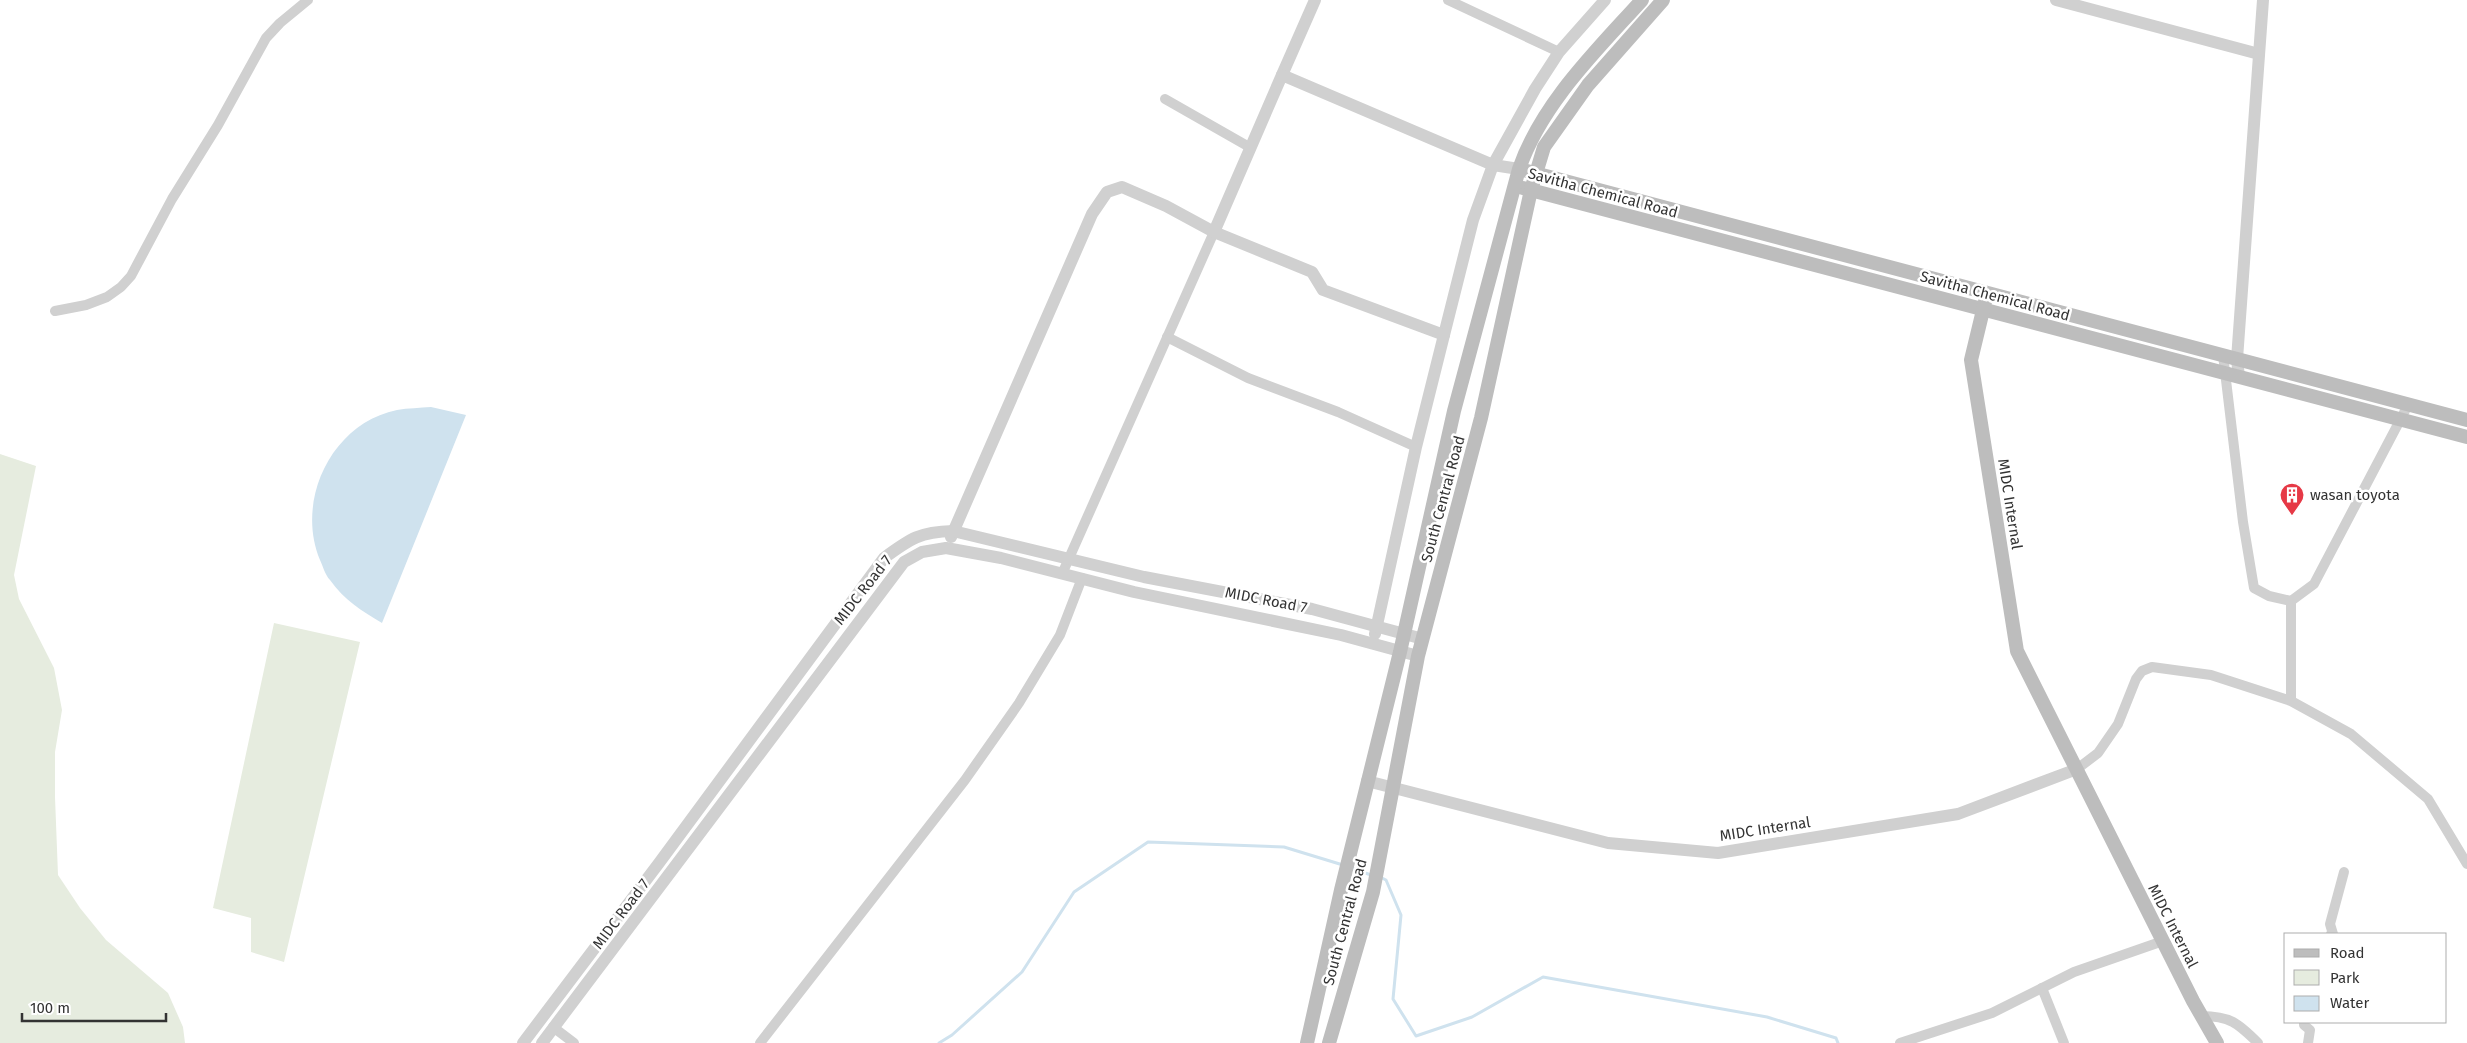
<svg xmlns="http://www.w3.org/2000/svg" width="2467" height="1043" viewBox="0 0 2467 1043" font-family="'Fira Sans',sans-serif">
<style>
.green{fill:#e6ecdf}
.water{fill:#cfe2ee}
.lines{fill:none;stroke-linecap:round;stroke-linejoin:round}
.stream{stroke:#cfe2ee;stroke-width:3}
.minor{stroke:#d0d0d0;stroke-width:10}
.tertiary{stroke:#d0d0d0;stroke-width:12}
.secondary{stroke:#bdbdbd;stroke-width:14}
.labels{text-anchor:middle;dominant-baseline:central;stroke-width:5;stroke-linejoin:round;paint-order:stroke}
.street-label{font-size:15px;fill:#333;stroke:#fff}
.poi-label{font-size:15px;fill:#333;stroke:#fff;text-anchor:start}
</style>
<rect width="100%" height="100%" fill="#fff"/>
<g class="green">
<polygon points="0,454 36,466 14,575 19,599 54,668 62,710 55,752 55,797 58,875 80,908 106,940 168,993 183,1027 185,1043 0,1043"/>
<polygon points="274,623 360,642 284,962 251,952 251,918 213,908"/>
</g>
<path class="water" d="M431 407 466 415 382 623C362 611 344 600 330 580 325 575 323 566 320 560 295 500 332 423 397 410 408 408 420 408 431 407Z"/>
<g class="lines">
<g class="stream">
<polyline points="1351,868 1371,875"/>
<polyline points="1380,877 1386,880 1401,915 1393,999 1416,1036 1472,1017 1543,977 1767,1017 1836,1038 1838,1043"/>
<polyline points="939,1043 952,1035 1022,972 1074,892 1148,842 1284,847 1343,865"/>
</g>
<g class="minor">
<polyline points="1448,0 1559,52"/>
<polyline points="1165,99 1251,148"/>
<polyline points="55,311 86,305 107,297 121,287 131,276 172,199 218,125 266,38 280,23 308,0"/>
<polyline points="1167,337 1248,378 1338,412 1416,447"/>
<polyline points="2223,355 2243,522 2254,588 2269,596 2291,601 2314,584 2408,405"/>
<polyline points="1062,574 1214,232"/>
<polyline points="2291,701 2291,601"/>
<polyline points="2077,769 2098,753 2118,724 2136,679 2142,671 2152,667 2211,675 2291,701 2351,734 2428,799 2467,864"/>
<polyline points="2331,934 2333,934 2330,924 2344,872"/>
<polyline points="2042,988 2064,1043"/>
<path d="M2201 1016C2230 1016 2238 1023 2258 1043"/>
<polyline points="2304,1022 2304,1025 2310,1030 2308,1043"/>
<polyline points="553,1027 574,1043"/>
<polyline points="760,1043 965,780 1019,703 1060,635 1082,578"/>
<polyline points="1900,1043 1992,1013 2074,972 2163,941"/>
</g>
<g class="tertiary">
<polyline points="2056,0 2259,54"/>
<polyline points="1282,75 1315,0"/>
<polyline points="1444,335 1473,220 1493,165 1535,89 1559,52 1605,0"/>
<polyline points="2239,377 2237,359 2263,0"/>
<polyline points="951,537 1092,214 1107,192 1122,187 1166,206 1214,232"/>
<polyline points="1375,634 1416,447 1444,335 1323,290 1312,272 1214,232 1282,75 1493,165 1519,169"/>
<polyline points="1367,781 1608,843 1718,853 1958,814 2077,769"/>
<path d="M523 1043 659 863 884 558C911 538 920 532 953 531L1144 577 1312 609 1423 639"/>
<polyline points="542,1043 904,562 922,552 946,548 1001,558 1134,592 1341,635 1418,656"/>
</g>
<g class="secondary">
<polyline points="1527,171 2467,420"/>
<polyline points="1523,188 2467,437"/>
<polyline points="1985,302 1971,360 2017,651 2193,1001 2217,1043"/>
<path d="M1307 1043 1341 890 1400 652 1454 411 1519 169C1542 103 1596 51 1642 0"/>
<polyline points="1329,1043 1373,892 1418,656 1481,418 1531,190 1544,147 1588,85 1663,0"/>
</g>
</g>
<defs>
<symbol id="building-pin" viewBox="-11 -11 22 30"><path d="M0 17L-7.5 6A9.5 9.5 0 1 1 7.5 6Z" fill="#e63946" stroke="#fff"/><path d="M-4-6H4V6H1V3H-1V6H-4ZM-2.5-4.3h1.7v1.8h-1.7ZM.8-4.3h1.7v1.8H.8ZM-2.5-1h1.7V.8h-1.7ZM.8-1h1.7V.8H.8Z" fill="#fff"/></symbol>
</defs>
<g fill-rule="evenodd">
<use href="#building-pin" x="2278" y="481" width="28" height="38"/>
</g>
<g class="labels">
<g class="street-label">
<text transform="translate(1603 193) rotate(15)">Savitha Chemical Road</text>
<text transform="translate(1995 296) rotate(15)">Savitha Chemical Road</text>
<text transform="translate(1443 499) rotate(-75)">South Central Road</text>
<text transform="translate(2010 504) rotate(81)">MIDC Internal</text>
<text transform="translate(863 590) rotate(-52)">MIDC Road 7</text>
<text transform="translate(1266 600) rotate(11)">MIDC Road 7</text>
<text transform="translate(1765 829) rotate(-9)">MIDC Internal</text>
<text transform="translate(621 914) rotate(-53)">MIDC Road 7</text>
<text transform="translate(1345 922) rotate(-75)">South Central Road</text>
<text transform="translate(2173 926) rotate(63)">MIDC Internal</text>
</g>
<g class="poi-label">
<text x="2310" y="495">wasan toyota</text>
</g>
</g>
<rect x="2284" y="933" width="162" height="90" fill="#ffffff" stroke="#adadad"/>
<rect x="2294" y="949" width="25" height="8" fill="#bdbdbd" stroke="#adadad"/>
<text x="2330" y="958" font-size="15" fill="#333333">Road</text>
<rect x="2294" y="970" width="25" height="15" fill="#e6ecdf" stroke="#adadad"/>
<text x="2330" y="983" font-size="15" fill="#333333">Park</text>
<rect x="2294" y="996" width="25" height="15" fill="#cfe2ee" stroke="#adadad"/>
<text x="2330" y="1008" font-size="15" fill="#333333">Water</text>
<path d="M22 1013v8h144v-8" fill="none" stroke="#333333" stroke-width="2.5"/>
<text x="30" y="1013" font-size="15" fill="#333333" stroke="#ffffff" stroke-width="4" paint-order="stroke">100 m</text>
</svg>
